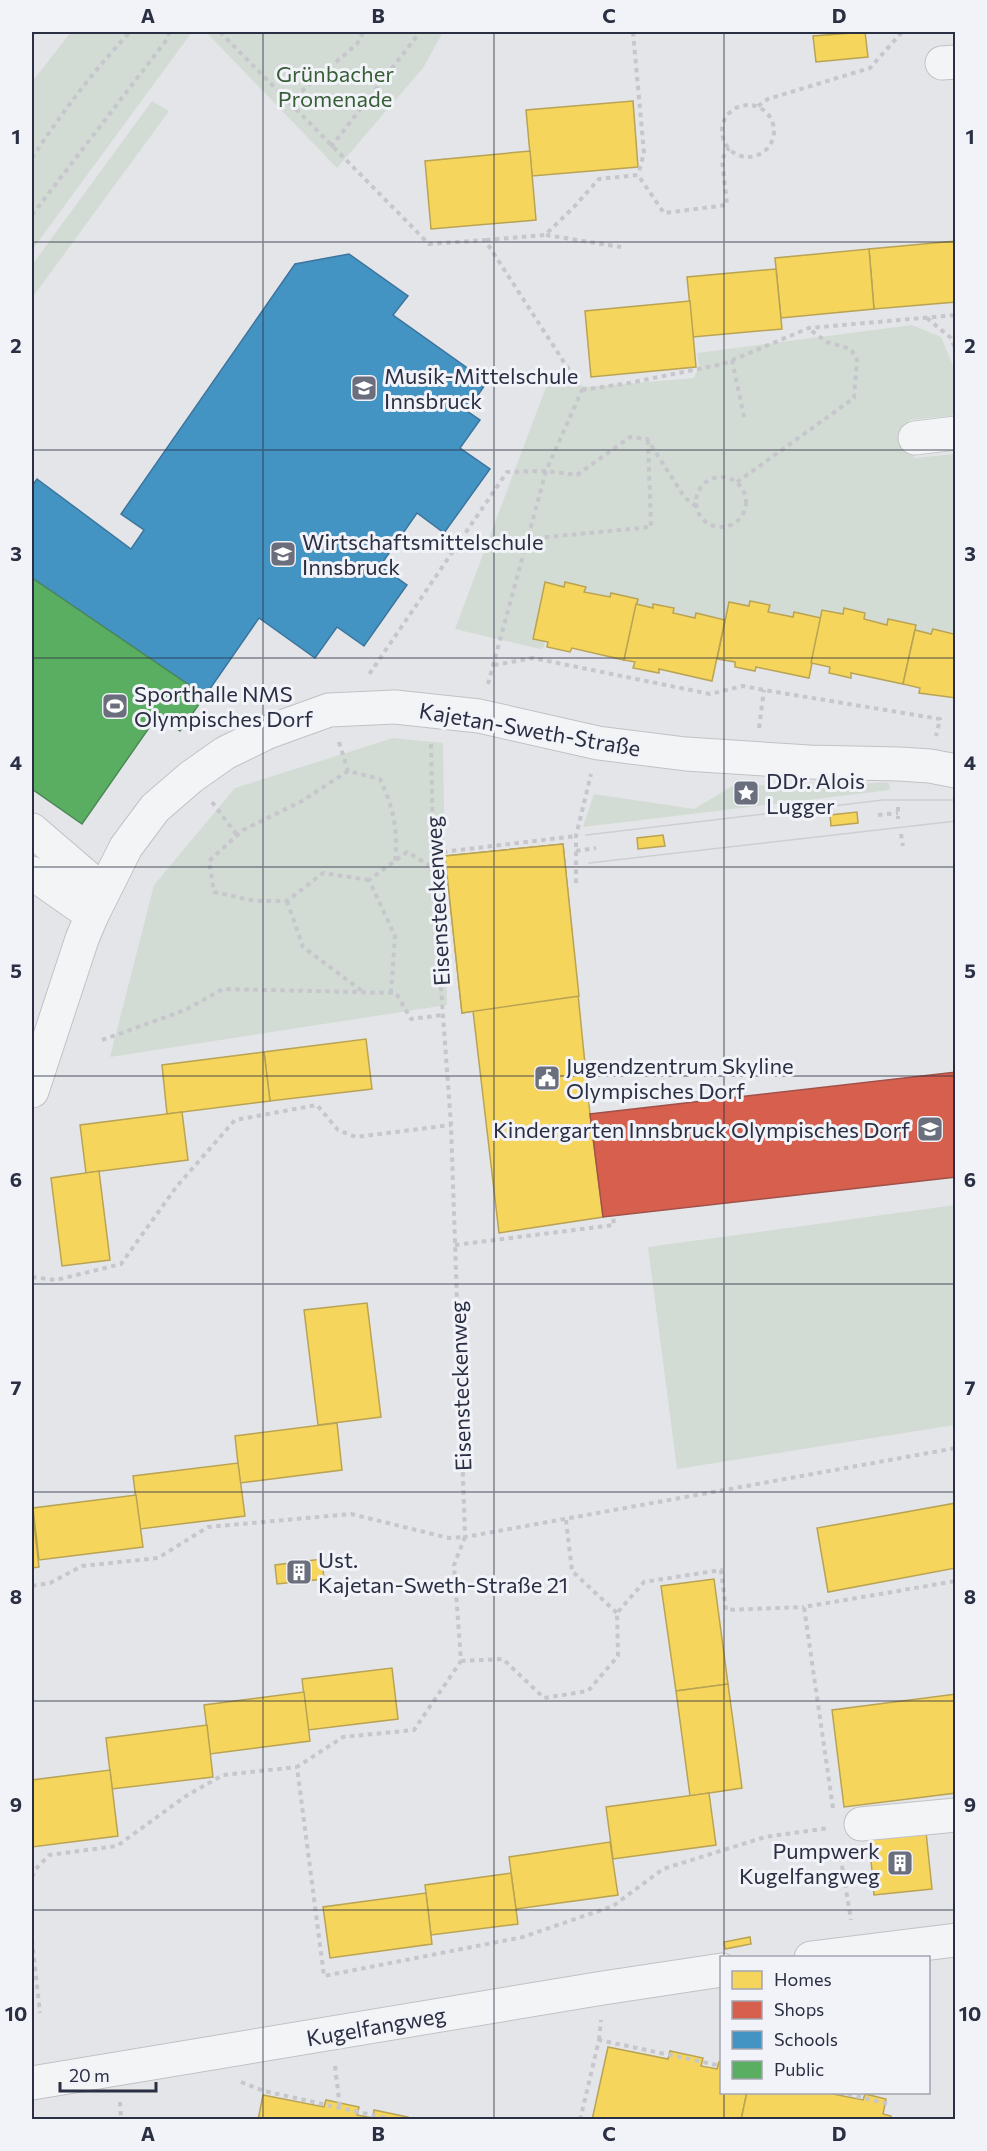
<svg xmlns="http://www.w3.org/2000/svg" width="987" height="2151" viewBox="0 0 987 2151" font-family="Commissioner,sans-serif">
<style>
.green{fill:#d3dcd4}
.homes{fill:#f6d55c;stroke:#b9a354;stroke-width:1.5}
.shops{fill:#d6604d;stroke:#a2514a;stroke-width:1.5}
.schools{fill:#4393c3;stroke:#3c759d;stroke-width:1.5}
.public{fill:#5aae61;stroke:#4c8858;stroke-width:1.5}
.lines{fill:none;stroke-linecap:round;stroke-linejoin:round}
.minor-casing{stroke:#c1c2c6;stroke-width:35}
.path{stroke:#c6c6cc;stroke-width:4;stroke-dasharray:4.5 4.5;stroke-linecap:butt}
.minor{stroke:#f3f4f6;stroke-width:33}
.tram{stroke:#cdced1;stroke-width:1.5}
.grid{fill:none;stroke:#2a2f43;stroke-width:1.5;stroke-opacity:0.55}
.labels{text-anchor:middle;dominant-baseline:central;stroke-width:6;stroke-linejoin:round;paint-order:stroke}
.park-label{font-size:22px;fill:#385e37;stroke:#f2f3f8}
.poi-label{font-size:22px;fill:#2a2f43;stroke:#f2f3f8;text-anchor:start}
.street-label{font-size:22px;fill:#2a2f43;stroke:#f2f3f8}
.neatline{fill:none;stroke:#2a2f43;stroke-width:2}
.grid-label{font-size:20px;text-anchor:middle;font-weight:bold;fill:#2a2f43}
</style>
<rect width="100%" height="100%" fill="#e4e5e8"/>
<g class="green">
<polygon points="71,32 192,32 32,250 32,82"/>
<polygon points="206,32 443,32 423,68 337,168"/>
<polygon points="152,101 169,111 32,298 32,265"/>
<polygon points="912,325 941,337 955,370 955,412 951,416 909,420 914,458 955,454 955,639 954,638 954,633 933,629 931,634 915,630 916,625 889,619 887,625 864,620 865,613 845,608 843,614 823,610 821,618 794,612 793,617 768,612 770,606 750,602 749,606 729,602 725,620 696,613 695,618 673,613 673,608 654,604 653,608 636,604 637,599 611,593 610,597 584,592 585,587 565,582 564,587 545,583 533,638 545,641 544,647 540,649 455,629 549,379 588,387 694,378 699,366 697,353"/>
<polygon points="393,738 443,743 447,1005 110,1057 154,885 235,788"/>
<polygon points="886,782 889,783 890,790 583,827 594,794 694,809 734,785 835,786"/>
<polygon points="955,1205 955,1425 677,1469 648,1247"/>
</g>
<g class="homes">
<polygon points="865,32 868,57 816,62 813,36"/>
<polygon points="633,101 638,167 532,176 526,110"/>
<polygon points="530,151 536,220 431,229 425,161"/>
<polygon points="956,241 956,302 874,309 869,249"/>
<polygon points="869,249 874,309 781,318 775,258"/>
<polygon points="776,269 782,329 693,337 687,277"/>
<polygon points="690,301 696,367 591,377 585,311"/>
<polygon points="545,582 564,587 565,582 586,587 584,592 610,597 611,593 638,599 624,660 572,648 570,652 547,647 548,642 533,639"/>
<polygon points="750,601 770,605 768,612 793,617 794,612 821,618 809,678 756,667 755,671 735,667 735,662 717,659 729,602 749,606"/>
<polygon points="636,604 653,608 653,604 674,608 673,613 695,618 696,613 725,620 712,681 659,669 659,673 633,668 635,662 624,660"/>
<polygon points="844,608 865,613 864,619 887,625 888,619 916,625 903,684 851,673 851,678 829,673 830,667 811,663 822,610 843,614"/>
<polygon points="933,629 954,634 956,698 919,693 920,688 903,684 915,630 931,634"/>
<polygon points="857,812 858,823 831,826 830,815"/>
<polygon points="663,835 665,846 638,849 637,838"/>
<polygon points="563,844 590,1114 603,1217 499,1233 473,1011 462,1013 445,856"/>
<polygon points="563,844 579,996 462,1013 445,856"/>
<polygon points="366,1039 372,1089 270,1101 264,1052"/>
<polygon points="264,1052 270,1101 167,1114 162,1065"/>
<polygon points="182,1112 188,1160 86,1173 80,1125"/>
<polygon points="99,1171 110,1260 62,1266 51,1178"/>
<polygon points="367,1303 381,1417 318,1425 304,1310"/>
<polygon points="337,1423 342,1470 240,1483 235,1436"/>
<polygon points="238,1463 245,1516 140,1529 133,1476"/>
<polygon points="136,1495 143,1547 39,1560 33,1508"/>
<polygon points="956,1503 956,1568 828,1592 817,1528"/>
<polygon points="32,1516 33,1516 39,1567 32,1568"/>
<polygon points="322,1559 324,1579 277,1584 275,1565"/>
<polygon points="714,1579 728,1684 676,1691 661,1586"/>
<polygon points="392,1668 398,1719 308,1730 302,1679"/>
<polygon points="728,1684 742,1788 690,1796 676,1691"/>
<polygon points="304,1692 310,1741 210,1754 204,1705"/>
<polygon points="956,1694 956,1793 844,1807 832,1710"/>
<polygon points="207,1725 213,1777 112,1789 106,1738"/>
<polygon points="110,1770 118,1836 32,1847 32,1780"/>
<polygon points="709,1793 716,1845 613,1859 606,1807"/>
<polygon points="926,1832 932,1889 874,1895 869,1837"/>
<polygon points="610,1842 618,1895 516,1909 509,1857"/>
<polygon points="511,1873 518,1924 431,1935 425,1885"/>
<polygon points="426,1893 432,1944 330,1958 323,1907"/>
<polygon points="750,1937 751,1944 725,1949 724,1942"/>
<polygon points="608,2047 668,2059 670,2051 703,2058 701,2066 717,2069 719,2062 722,2063 722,2092 747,2092 741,2120 592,2120"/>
<polygon points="747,2092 834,2092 833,2094 863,2100 865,2094 886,2099 883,2114 891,2116 890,2120 741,2120"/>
<polygon points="263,2095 324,2107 326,2100 359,2107 357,2115 373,2118 374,2110 408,2117 407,2120 258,2120"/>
</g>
<polygon class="shops" points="956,1072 956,1177 603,1217 590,1114"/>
<polygon class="schools" points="349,254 408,296 393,315 487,382 467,411 480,420 460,448 490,469 444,533 417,513 380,566 407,585 364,646 337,627 315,658 259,618 205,696 32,578 32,486 37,479 131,549 144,530 121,514 295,264"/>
<polygon class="public" points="32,578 205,696 180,731 158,715 82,824 32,789"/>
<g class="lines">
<defs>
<g id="minor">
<polyline points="942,63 956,62"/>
<polyline points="915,438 956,433"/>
<polyline points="32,830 103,891"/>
<polyline points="32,873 92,915"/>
<polyline points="32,1091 82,939 92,915 126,847 155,808 191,777 225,753 268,732 329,710 395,707 479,716 598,743 686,754 809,762 899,764 930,766 956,771"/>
<polyline points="861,1824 956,1815"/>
<polyline points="811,1958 956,1940"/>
<polyline points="32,2083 603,1988 722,1970"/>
</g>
</defs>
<use href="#minor" class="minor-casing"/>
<g class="path">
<polyline points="220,32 429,244 485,240 582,390 546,471 507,472 368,676"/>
<polyline points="633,32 644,153 638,175"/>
<polyline points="288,103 357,44 363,32"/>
<circle cx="748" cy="131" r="26"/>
<polyline points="758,106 768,99 870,68 902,32"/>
<polyline points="331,147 420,32"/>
<path d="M32 158C61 114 93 71 130 32"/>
<polyline points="32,215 168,38 169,32"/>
<polyline points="546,235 621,247"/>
<polyline points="486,240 545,235 573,208 599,179 638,175 664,213 727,205 722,159 729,148"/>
<polyline points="927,318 951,338 956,351"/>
<polyline points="732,360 744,417"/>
<polyline points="582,390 629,383 723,364 809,328 956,315"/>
<circle cx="721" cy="502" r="25"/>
<polyline points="737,482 854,398 857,360 851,349 827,342 809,329"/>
<polyline points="527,539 651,527 648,442"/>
<polyline points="494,665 533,658 710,694 743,686 764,690 940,719 936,736"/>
<polyline points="488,684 546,471 577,475 630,437 647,439 685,498 697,507"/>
<polyline points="759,728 764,690"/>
<polyline points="339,742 348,771"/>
<polyline points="431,744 434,892 451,1125 465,1537 956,1448"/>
<polyline points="212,802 237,835"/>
<polyline points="898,807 898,819"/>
<polyline points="878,815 898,813"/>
<polyline points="901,834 903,846"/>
<polyline points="576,851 596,848"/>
<polyline points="434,853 576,836"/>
<path d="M369 880 323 873 287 901H255L214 892 209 861 243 830 302 801 348 771 380 779C394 810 398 828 395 862"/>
<polyline points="576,883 576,836 591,774"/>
<polyline points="287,901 303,947 362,991"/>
<polyline points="391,993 395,936 369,880 407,852 434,868"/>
<polyline points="102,1040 185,1010 223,989 396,993 411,1019 443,1015"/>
<polyline points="455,1245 614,1225 613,1216"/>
<polyline points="32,1277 56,1280 121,1264 177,1186 235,1120 317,1105 338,1130 356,1137 451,1125"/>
<polyline points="566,1520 572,1571 617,1613"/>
<polyline points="32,1586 50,1583 82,1566 158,1558 208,1527 351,1514 449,1538 465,1537 454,1565 461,1661 414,1730 343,1737 297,1767 324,1976 523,1937 613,1906 663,1869 765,1837 829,1828"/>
<polyline points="461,1661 503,1659 544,1698 588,1691 618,1656 617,1613 644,1582 721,1570 726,1610 804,1607"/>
<polyline points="833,1808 804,1607 956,1581"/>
<polyline points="839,1848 851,1920"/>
<polyline points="32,1877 35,1870 49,1855 117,1846 186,1796 223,1775 297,1767"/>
<polyline points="32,1940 40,2013"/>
<polyline points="599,2040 601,2020"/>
<polyline points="335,2066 340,2108"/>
<polyline points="241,2082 264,2091 395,2120"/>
<polyline points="839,2092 889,2104"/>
<polyline points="120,2102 121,2120"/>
<polyline points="580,2120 599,2040 722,2066"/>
</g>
<use href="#minor" class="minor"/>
<g class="tram">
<polyline points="586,835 883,800 956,800"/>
<polyline points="589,863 956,821"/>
</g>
</g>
<path class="grid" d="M263 32V2120M494 32V2120M724 32V1958M32 242H956M32 450H956M32 658H956M32 867H956M32 1076H956M32 1284H956M32 1492H956M32 1701H956M32 1910H956M724 2092V2120"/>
<defs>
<symbol id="school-square" viewBox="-11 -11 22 22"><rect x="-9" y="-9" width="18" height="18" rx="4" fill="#6b6f7d" stroke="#f2f3f8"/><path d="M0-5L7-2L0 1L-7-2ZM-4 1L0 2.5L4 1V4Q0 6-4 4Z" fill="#fff"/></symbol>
<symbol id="stadium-square" viewBox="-11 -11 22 22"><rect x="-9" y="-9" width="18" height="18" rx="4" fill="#6b6f7d" stroke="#f2f3f8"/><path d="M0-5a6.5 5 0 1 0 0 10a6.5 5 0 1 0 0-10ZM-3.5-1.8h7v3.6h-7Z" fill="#fff"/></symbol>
<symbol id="sight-square" viewBox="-11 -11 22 22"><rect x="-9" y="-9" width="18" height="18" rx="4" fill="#6b6f7d" stroke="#f2f3f8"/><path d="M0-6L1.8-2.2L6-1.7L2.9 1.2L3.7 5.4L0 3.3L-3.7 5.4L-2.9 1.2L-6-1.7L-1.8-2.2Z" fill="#fff"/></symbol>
<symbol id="civic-square" viewBox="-11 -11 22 22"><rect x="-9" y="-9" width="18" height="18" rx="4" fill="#6b6f7d" stroke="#f2f3f8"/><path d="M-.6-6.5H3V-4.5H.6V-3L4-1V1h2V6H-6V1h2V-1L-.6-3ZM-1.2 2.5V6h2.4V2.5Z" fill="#fff"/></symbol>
<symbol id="building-square" viewBox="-11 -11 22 22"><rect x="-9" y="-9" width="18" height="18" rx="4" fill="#6b6f7d" stroke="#f2f3f8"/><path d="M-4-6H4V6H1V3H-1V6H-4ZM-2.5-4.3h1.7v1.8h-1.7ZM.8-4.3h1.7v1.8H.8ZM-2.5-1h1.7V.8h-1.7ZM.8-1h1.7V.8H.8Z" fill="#fff"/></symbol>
</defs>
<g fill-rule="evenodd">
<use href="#school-square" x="349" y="373" width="30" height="30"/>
<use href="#school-square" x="268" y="539" width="30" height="30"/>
<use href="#stadium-square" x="100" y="691" width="30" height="30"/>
<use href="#sight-square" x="731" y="778" width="30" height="30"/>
<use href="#civic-square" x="532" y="1063" width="30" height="30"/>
<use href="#school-square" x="915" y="1114" width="30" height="30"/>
<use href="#building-square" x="284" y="1557" width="30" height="30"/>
<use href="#building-square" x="885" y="1848" width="30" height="30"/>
</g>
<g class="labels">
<g class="park-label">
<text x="335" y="73">Grünbacher<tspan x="335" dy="25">Promenade</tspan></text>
</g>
<g class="poi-label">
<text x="384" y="375">Musik-Mittelschule<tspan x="384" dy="25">Innsbruck</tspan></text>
<text x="302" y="541">Wirtschaftsmittelschule<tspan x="302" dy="25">Innsbruck</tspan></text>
<text x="134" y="693">Sporthalle NMS<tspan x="134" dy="25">Olympisches Dorf</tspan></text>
<text x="766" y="780">DDr. Alois<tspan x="766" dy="25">Lugger</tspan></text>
<text x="566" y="1065">Jugendzentrum Skyline<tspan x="566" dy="25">Olympisches Dorf</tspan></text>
<text x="910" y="1129" text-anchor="end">Kindergarten Innsbruck Olympisches Dorf</text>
<text x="318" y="1559">Ust.<tspan x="318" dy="25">Kajetan-Sweth-Straße 21</tspan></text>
<text x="880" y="1850" text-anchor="end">Pumpwerk<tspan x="880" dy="25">Kugelfangweg</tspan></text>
</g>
<g class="street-label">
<text transform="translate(530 729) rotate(10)">Kajetan-Sweth-Straße</text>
<text transform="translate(437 901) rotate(-93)">Eisensteckenweg</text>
<text transform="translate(460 1386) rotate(-92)">Eisensteckenweg</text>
<text transform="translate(376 2026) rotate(-10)">Kugelfangweg</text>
</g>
</g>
<rect width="987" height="2151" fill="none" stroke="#f2f3f8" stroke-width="66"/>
<rect x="720" y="1956" width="210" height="138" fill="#f2f3f8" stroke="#a2a5b0" stroke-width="1.5"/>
<rect x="732" y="1971" width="30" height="18" fill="#f6d55c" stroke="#a2a5b0" stroke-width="1.5"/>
<text x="774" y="1986" font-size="18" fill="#2a2f43">Homes</text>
<rect x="732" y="2001" width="30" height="18" fill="#d6604d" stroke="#a2a5b0" stroke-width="1.5"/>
<text x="774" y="2016" font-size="18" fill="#2a2f43">Shops</text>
<rect x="732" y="2031" width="30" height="18" fill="#4393c3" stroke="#a2a5b0" stroke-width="1.5"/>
<text x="774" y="2046" font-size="18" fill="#2a2f43">Schools</text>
<rect x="732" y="2061" width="30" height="18" fill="#5aae61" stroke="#a2a5b0" stroke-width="1.5"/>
<text x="774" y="2076" font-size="18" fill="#2a2f43">Public</text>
<path d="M60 2082v9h96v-9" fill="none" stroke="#2a2f43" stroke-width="3"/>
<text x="69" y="2082" font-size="18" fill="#2a2f43" stroke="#f2f3f8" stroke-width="4.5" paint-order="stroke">20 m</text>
<rect x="33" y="33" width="921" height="2085" class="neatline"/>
<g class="grid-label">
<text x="148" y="23">A</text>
<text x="378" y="23">B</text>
<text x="609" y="23">C</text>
<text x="839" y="23">D</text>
<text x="16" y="144">1</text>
<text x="970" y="144">1</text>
<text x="16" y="353">2</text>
<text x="970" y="353">2</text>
<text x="16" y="561">3</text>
<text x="970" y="561">3</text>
<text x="16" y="770">4</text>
<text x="970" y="770">4</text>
<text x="16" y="978">5</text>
<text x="970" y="978">5</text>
<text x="16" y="1187">6</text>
<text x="970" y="1187">6</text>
<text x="16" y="1395">7</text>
<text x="970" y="1395">7</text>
<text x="16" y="1604">8</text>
<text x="970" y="1604">8</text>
<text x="16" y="1812">9</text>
<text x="970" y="1812">9</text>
<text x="16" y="2021">10</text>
<text x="970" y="2021">10</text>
<text x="148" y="2141">A</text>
<text x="378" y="2141">B</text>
<text x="609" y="2141">C</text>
<text x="839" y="2141">D</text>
</g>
</svg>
